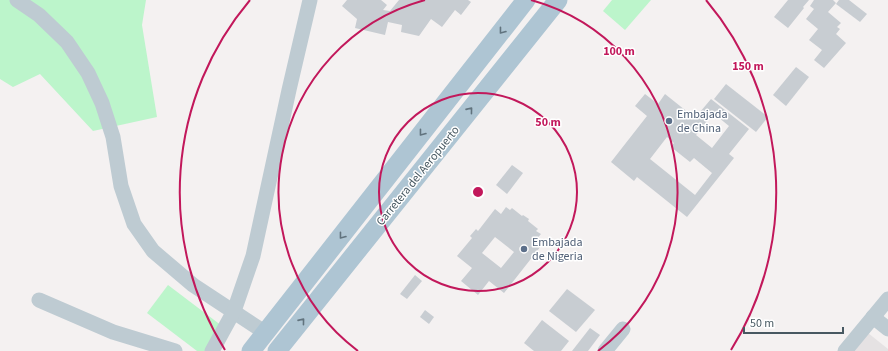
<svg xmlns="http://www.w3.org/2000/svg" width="888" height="351" viewBox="0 0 888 351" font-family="'Source Sans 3',sans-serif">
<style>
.education{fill:#e5e2e3}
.green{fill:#bcf5cb}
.building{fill:#c8cdd2;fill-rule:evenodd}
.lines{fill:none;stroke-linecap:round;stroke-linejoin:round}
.minor{stroke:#becbd2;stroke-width:15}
.major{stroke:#aec5d3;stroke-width:19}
.oneway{stroke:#61737e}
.ring{fill:none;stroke:#c2185b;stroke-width:2}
.service-dot{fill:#5c6f8a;stroke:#fff;stroke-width:1.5}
.labels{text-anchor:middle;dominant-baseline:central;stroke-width:3;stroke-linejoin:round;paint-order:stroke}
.service-label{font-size:12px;fill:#4e5e75;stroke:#fff;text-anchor:start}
.street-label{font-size:12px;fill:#475861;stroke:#fff}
.centre{fill:#c2185b;stroke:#fff;stroke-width:2}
.ring-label{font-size:12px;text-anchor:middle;font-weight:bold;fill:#c2185b;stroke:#fff;stroke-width:3;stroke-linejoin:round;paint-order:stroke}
</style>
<rect width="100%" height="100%" fill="#f4f1f1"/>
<polygon class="education" points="868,333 888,349 888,351 853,351"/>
<g class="green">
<polygon points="0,0 146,0 142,25 157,117 93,131 40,74 13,87 0,79"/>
<polygon points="612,0 651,0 625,30 603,11"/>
<polygon points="168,285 226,329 210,351 197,351 147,313"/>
</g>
<g class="building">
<polygon points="347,0 381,0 387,5 383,10 390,11 399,0 468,0 471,2 461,15 455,10 442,27 431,19 419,36 401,32 402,25 388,22 385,35 355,28 357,19 342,6"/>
<polygon points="788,0 809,0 803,7 804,8 788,28 774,17"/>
<polygon points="814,0 833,0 836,3 828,12 841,23 837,27 840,29 836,34 846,43 824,68 814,60 822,50 809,40 818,29 806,19 814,9 810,6"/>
<polygon points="839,0 849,0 867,14 860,22 836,4"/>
<polygon points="796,67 809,77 786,106 773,95"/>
<polygon points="726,84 768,117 756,132 714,99"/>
<path d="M645 94 658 104 665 94 695 118 711 99 749 129 729 154 734 158 687 217 637 177 634 181 611 162 647 116 635 106ZM713 113 729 126 712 148 696 135ZM667 137 674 143 671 147 690 162 694 158 712 173 695 195 650 159Z"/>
<polygon points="512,165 523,173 507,194 496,185"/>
<path d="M506 207 510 210 512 208 522 216 523 215 529 219 528 221 538 229 536 231 541 234 535 241 541 246 504 293 489 281 478 295 461 281 472 268 457 256 472 238 470 236 476 229 478 231 495 209 501 214ZM495 237 514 252 501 268 482 253Z"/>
<polygon points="415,275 422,281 407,299 400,294"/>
<polygon points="567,289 595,310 576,332 549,311"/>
<polygon points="425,310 434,317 429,324 420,317"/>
<polygon points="542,320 569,341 561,351 534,351 524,343"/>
<polygon points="590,328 600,335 588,351 572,351"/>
</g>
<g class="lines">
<g class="minor">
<polyline points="17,0 39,15 67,42 88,73 102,103 113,137 121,186 134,224 153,251 193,285 266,333"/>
<polyline points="39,300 113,332 175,351"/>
<polyline points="873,317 888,329"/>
<polyline points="212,351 234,311 253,256 289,90 310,0"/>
<polyline points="605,351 623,329"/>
<polyline points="845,351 888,299"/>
</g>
<g class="major">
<polyline points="251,351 526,0"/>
<polyline points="277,351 558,0"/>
</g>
</g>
<defs><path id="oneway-chevron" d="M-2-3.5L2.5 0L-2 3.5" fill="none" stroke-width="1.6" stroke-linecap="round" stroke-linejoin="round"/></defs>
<g class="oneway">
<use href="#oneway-chevron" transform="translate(502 31) rotate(128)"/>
<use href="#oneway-chevron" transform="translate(470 110) rotate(-51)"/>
<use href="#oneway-chevron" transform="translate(422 133) rotate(128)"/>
<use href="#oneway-chevron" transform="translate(342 236) rotate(128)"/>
<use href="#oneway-chevron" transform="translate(302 321) rotate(-51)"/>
</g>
<g class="ring">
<circle cx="478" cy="192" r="99"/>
<path d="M358 351A199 199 0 0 1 425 0M531 0A199 199 0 0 1 598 351"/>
<path d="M225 350A298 298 0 0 1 250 0M706 0A298 298 0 0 1 731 350"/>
</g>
<g class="service-dot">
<circle cx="669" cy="121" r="4"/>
<circle cx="524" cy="249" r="4"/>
</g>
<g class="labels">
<g class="service-label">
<text x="677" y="114">Embajada<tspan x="677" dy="14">de China</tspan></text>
<text x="532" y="242">Embajada<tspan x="532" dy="14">de Nigeria</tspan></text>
</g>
<g class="street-label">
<text transform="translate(418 176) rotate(-51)">Carretera del Aeropuerto</text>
</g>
</g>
<circle cx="478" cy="192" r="6" class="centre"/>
<g class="ring-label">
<text x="619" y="55">100 m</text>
<text x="748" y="70">150 m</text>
<text x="548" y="126">50 m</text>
</g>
<path d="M744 327v6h99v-6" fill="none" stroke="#475861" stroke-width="2"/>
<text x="750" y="327" font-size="12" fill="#475861" stroke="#ffffff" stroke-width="3" paint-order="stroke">50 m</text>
</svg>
